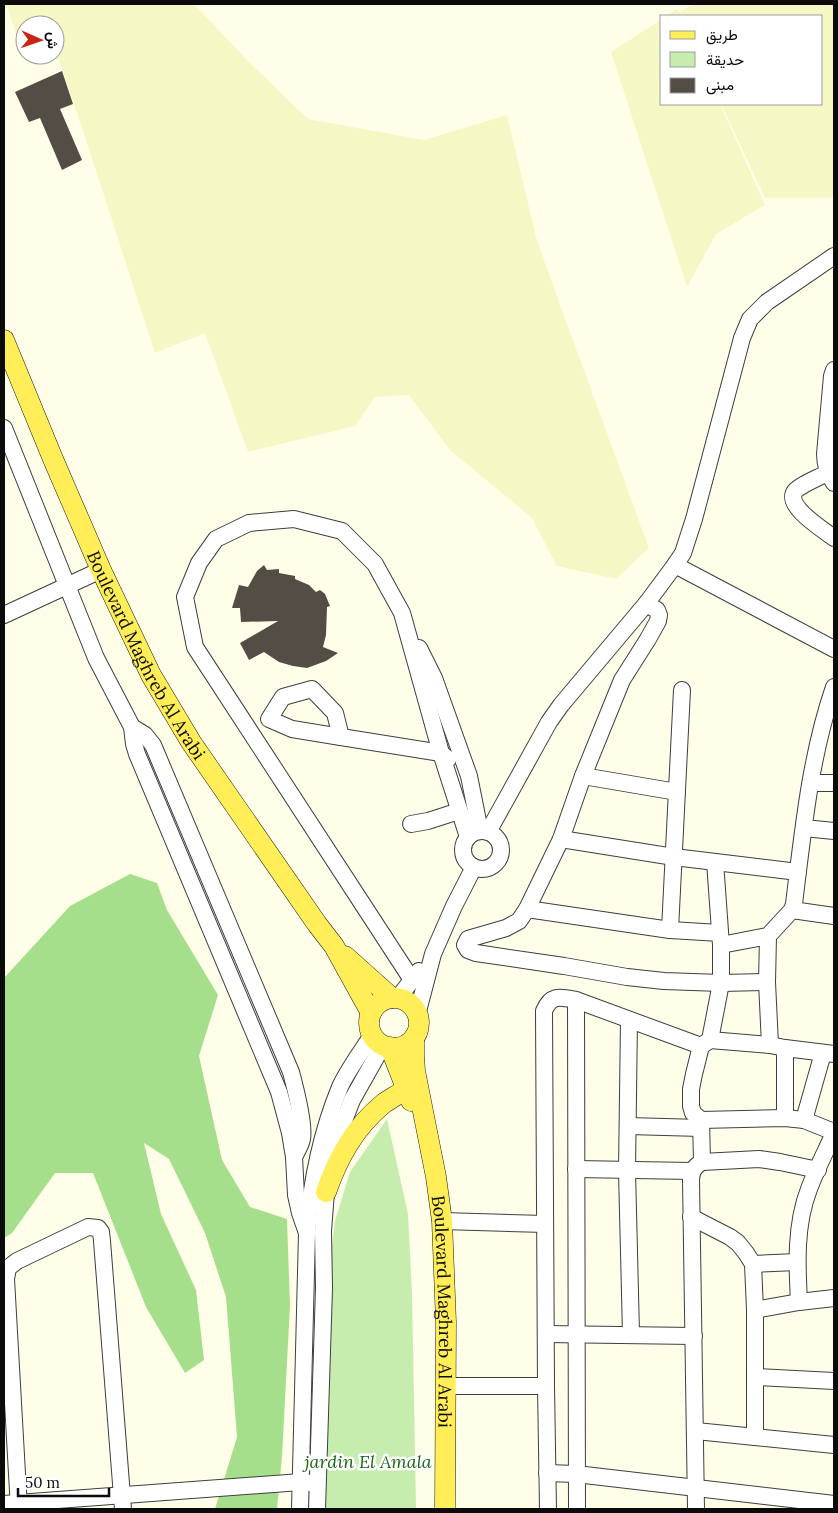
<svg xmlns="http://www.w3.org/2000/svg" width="838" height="1513" viewBox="0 0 838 1513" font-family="Lora,Vazirmatn,serif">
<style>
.farmland{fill:#f5f8c5}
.green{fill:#c6edae}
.forest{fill:#a6df8c}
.building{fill:#544d46}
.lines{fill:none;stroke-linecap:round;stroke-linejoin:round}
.minor-casing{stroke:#3e3e3e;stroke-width:18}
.major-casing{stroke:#1c1c1c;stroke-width:21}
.minor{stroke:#fff;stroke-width:16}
.major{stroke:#ffee58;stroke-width:20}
.labels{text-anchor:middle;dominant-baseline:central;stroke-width:5;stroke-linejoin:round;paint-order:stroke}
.street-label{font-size:18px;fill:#0b0b0b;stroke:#fff}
.park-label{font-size:18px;font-style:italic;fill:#1b6815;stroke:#fff}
</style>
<rect width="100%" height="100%" fill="#fffee8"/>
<g class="farmland">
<polygon points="6,4 194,4 249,62 308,119 424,140 507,115 536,237 555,291 649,548 616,579 557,566 532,518 450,450 409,395 375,397 355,426 248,452 205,333 155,353 85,137 59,60 37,55 55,55 55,25 25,25 25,52 22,52"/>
<polygon points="695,4 834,4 834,198 765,198 721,104 822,104 822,16 666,16 677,9 679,12"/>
<polygon points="662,19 662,104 720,104 765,205 716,234 687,287 611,52"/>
</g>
<polygon class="green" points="387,1119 408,1214 412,1294 416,1509 318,1509 327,1288 335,1221 350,1172"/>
<polygon class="forest" points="130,874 157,883 167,910 218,995 199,1056 222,1160 250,1207 287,1219 290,1306 282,1456 277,1509 215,1509 237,1437 226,1297 205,1233 169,1159 144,1143 161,1214 196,1290 204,1360 185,1373 146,1307 93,1173 55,1173 12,1233 4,1238 4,978 70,906"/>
<g class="building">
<polygon points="62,71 73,104 60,109 82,160 62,170 40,118 29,122 15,92"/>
<polygon points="264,565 267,570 279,569 279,573 295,576 295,579 309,585 316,592 320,590 325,594 330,606 327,607 326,635 323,647 338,653 326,661 307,668 293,666 279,662 264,652 249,660 240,643 278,621 241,622 240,608 232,608 239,585 248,587 257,571"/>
</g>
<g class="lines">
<defs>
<g id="minor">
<path d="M834 370 832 376 825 454C825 466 828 474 834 483"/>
<polyline points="4,428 96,658 132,727 134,744 137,754 279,1092 290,1133 294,1157 296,1195 300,1213 307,1233"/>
<path d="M827 473C818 478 804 483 796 490 782 505 824 530 834 538"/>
<polyline points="675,565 834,649"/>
<polyline points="646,604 657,610 659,615 658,621 648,639 622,680 583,776 561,839 527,909 519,921 506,928 468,939 465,945 468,950 476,953 564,966 627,977 664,981 721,983 767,982"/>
<polyline points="4,615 101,570"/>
<polyline points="419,648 434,678 469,776 480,831"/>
<polygon points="312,689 335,713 341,737 292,729 269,719 283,697"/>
<path d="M132 727 145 735 153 745 291 1072C295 1087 305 1124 302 1139 301 1145 297 1151 294 1157"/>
<polyline points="341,737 441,753 448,759"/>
<polyline points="583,776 677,792"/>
<polyline points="811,783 834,783"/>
<polyline points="411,824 428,821 459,811"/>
<polyline points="804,828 834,831"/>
<circle cx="482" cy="850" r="19"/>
<polyline points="488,832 549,722 561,705 646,604 675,565 683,553 694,519 742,338 750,319 767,302 834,256"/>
<polyline points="561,839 674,857 798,872"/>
<polyline points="527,909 670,930 720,933"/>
<polyline points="792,910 834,916"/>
<polyline points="670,930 682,690"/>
<polyline points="768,936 767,982 770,1045 785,1048 785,1118"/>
<path d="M721 945 768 936 792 910 794 904C803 831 810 757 834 687"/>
<polyline points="412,980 195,647 185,597 199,563 216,539 249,523 294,519 342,531 375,564 402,613 441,753 468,837"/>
<polyline points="398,998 419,971"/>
<polyline points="576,1000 577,1509"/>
<polyline points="417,1015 433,954 454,906 474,867"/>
<polyline points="629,1020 627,1171 631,1334"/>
<polyline points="710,1040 770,1045"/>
<polyline points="785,1048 834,1054"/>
<polyline points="701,1120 785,1118 804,1120 834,1132"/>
<polyline points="804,1120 823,1053"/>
<polyline points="628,1126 701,1128"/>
<polyline points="702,1162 759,1159 780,1162 818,1170"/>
<polyline points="576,1169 692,1171"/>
<polyline points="691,1217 730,1237 738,1243 746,1253 753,1264 755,1310 755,1437"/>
<polyline points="442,1221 545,1224"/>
<polyline points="753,1264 797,1262"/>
<path d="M799 1302C797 1265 795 1225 809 1189 816 1170 826 1151 834 1133"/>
<polyline points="755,1310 799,1302 834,1298"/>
<polyline points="546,1334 694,1336"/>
<polyline points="755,1377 834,1381"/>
<polyline points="445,1386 546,1386"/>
<polyline points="696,1431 834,1445"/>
<polyline points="547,1473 576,1474 834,1504"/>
<polyline points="4,1504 301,1482 311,1483"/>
<polyline points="19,1509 6,1279 8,1268 17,1261 88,1227 98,1228 101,1232 102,1241 123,1509"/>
<path d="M300 1509 307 1233C311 1184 321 1133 340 1087 347 1071 362 1051 372 1035"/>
<polyline points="317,1509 324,1288 323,1231 326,1192 335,1144 352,1100 383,1045"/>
<path d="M548 1509 546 1386 544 1011C551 994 560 997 576 1000L701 1046"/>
<path d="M696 1509 691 1179C692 1170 694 1167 702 1162L701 1120 693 1113 691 1106V1089L694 1074 701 1046 710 1040 721 983V945L715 862"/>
</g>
<g id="major">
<path id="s1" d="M4 340 53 459 101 570 151 675 191 742 317 924 334 946 371 1013"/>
<polyline points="345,956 392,998"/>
<circle cx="394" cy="1023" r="25"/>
<path id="s2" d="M414 1038V1056L415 1071 436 1177 442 1221 446 1322 445 1509"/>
<polyline points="390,1047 411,1101"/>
<path d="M326 1192C338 1158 354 1128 383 1104 390 1099 399 1094 406 1089"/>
</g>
</defs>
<use href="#minor" class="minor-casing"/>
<use href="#major" class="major-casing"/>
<use href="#minor" class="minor"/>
<use href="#major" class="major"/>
</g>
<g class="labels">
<g class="street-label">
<text stroke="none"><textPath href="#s1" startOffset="346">Boulevard Maghreb Al Arabi</textPath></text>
<text stroke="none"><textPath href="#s2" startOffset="276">Boulevard Maghreb Al Arabi</textPath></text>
</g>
<g class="park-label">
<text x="368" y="1461">jardin El Amala</text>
</g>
</g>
<rect width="838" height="1513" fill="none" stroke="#0b0b0b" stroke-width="10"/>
<rect x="660" y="15" width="162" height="90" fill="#ffffff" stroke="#9d9d9d"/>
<rect x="670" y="31" width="25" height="8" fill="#ffee58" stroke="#9d9d9d"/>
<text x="706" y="40" font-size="15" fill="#0b0b0b">طريق</text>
<rect x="670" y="52" width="25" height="15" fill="#c6edae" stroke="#9d9d9d"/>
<text x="706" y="65" font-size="15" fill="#0b0b0b">حديقة</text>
<rect x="670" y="78" width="25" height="15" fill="#544d46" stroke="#9d9d9d"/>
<text x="706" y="90" font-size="15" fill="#0b0b0b">مبنى</text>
<g transform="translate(40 40) rotate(92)"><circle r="24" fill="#ffffff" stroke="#9d9d9d"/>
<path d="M0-4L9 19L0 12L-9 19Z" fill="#c82615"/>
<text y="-8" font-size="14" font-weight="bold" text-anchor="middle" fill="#0b0b0b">ش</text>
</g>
<path d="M18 1488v8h91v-8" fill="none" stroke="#0b0b0b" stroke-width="2.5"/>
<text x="25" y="1488" font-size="15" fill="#0b0b0b" stroke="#ffffff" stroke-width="4" paint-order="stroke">50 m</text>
</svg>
